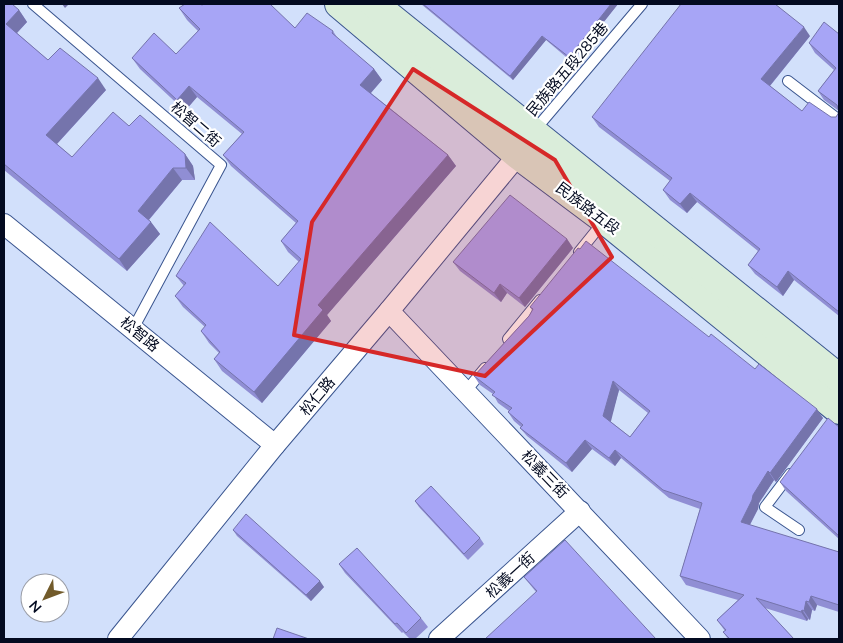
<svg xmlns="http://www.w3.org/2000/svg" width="843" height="643" viewBox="0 0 843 643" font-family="Mulish,'Noto Sans TC',sans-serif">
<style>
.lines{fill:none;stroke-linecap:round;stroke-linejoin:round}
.lane-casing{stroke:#3a558f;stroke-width:12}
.street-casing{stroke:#3a558f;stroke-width:22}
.secondary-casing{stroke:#3a558f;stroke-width:30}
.lane{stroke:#fff;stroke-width:10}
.street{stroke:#fff;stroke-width:20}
.secondary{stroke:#daedda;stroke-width:28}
.wall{fill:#908ed4;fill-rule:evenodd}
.shaded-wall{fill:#7574ac}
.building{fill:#a7a5f6;stroke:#7574ac;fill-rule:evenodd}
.marked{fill:#d62828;fill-opacity:0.2;stroke:#d62828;stroke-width:4;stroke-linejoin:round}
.labels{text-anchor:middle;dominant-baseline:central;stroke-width:4.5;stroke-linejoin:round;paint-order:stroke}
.street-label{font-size:15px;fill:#030a20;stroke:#fff}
</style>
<rect width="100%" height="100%" fill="#d2e0fb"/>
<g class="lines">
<defs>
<g id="lane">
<polyline points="33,4 221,165 133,329"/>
<polyline points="788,81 839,120"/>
<polyline points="534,131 642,4"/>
<polyline points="579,252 604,221"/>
<polyline points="508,339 540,300"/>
<polyline points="466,391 485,368"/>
<polyline points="790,474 765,507 799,530"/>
</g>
<g id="street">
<polyline points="4,224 275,445"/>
<polyline points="389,311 700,639"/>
<polyline points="118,639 275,445 389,311 518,155"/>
<polyline points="439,639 580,511"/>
</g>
<g id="secondary">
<polyline points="339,4 518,155 605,220 839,410"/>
<polyline points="374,4 839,378"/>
</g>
</defs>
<use href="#lane" class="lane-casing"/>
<use href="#street" class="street-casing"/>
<use href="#secondary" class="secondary-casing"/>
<use href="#lane" class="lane"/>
<use href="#street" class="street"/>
<use href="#secondary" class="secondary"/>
</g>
<g class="wall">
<polygon points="4,4 19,10 27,22 17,33 48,60 106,90 57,144 72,157 129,126 185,154 193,166 195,180 182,180 149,220 160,234 127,271 4,170"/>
<polygon points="421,4 618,4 572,62 546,40 513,80"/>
<polygon points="202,5 295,28 333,31 338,39 374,69 382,80 371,93 448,155 456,166 327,315 331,321 262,403 222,371 214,359 219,353 209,343 201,331 205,327 183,307 175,296 184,286 176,276 278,286 299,262 288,252 281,241 296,223 231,166 223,155 242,134 197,97 185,111 140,69 132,58 176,54 198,31 187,20 179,8"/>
<polygon points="839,34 839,316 794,280 783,296 755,274 748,265 758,251 697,202 687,213 670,200 663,190 670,181 599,127 592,117 810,36 770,86 802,111 831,117 836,117 839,112 839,111 824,100 818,91 834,70 815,53 809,43"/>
<polygon points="567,239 573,248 525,307 507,293 501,302 460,271 453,262"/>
<path d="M530 307 709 337 823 418 776 482 774 480 759 503 758 509 750 525 839 552V612L817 605 815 611 812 610 810 620 808 619 807 621 765 608 794 639H728L723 632 725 631 717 620 738 600 686 585 680 576 700 509 669 498 621 458 615 466 592 449 572 472 527 436 520 428 521 427 514 421 508 412 509 411 498 403 493 394 480 385 474 376 529 316 532 310ZM619 390 648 413 630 437 610 421Z"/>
<polygon points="839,427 839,539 786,491 780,482"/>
<polygon points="415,501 480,538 484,544 468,560 419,507"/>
<polygon points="233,530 324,587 311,601 237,536"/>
<polygon points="565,540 536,592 524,577"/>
<polygon points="339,564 421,618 428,627 415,639 410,639 403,632 402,633 345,573"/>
</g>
<g class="shaded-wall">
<polygon points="62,4 69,4 65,8"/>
<polygon points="611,4 618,4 572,62 569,57"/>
<polygon points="19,10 27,22 14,36 6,24"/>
<polygon points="804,27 810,36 768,88 761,79"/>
<polygon points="542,36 546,40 513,80 510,76"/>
<polygon points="374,69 382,80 368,96 360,85"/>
<polygon points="98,78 106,90 54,147 46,135"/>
<polygon points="189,86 197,97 185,111 177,100"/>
<polygon points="185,154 193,166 195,180 186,168"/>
<polygon points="448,155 456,166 327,315 331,321 262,403 254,392 318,305"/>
<polygon points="173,168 182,180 146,223 138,211"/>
<polygon points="690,193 697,202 687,213 680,204"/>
<polygon points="151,222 160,234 127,271 119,259"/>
<polygon points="567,239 573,248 525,307 519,298"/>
<polygon points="788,271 794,280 783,296 777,287"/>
<polygon points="500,284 507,293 501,302 494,293"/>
<polygon points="613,381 619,390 610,425 603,416"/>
<polygon points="817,409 823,418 776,482 770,473"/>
<polygon points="585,440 592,449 572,472 566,463"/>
<polygon points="615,450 621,458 615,466 609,458"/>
<polygon points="768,471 774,480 759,503 758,509 747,530 741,522 753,495"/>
<polygon points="320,581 324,587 311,601 306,595"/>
<polygon points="811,596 817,605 815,611 809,602"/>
<polygon points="806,601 812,610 810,620 804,611"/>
<polygon points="802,610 808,619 807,621 801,612"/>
</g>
<g class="building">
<polygon points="4,4 12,4 19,10 6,24 48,60 60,48 98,78 46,135 72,157 113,112 129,126 140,115 185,154 186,168 173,168 138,211 151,222 119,259 4,164"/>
<polygon points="185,4 200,4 202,5 204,4 270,4 295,28 307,13 333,31 332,33 374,69 360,85 448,155 318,305 323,310 254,392 214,359 220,352 201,331 206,325 175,296 186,283 176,276 210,222 278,286 301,259 281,241 298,221 223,155 244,132 189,86 177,100 132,58 154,33 176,54 200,29 179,8"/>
<polygon points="423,4 611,4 569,57 542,36 510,76"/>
<polygon points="681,4 775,4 804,27 761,79 802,111 809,102 831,117 836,117 839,112 837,105 818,91 836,68 809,43 824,22 839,34 839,312 788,271 777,287 748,265 760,249 690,193 680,204 663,190 672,178 592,117"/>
<polygon points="510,195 567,239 519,298 500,284 494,293 453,262"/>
<path d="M586 241 709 337 711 334 755 369 759 364 817 409 770 473 768 471 753 495 752 500 741 522 839 552V605L811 596 809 602 806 601 804 611 802 610 801 612 756 598 794 639H730L723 632 726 630 717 620 744 595 680 576 702 503 663 490 615 450 609 458 585 440 566 463 520 428 523 425 508 412 512 408 492 395 495 392 474 376 529 316 533 309 530 307 578 248 580 249ZM613 381 650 411 630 437 603 416Z"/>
<polygon points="828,418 839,427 839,536 780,482"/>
<polygon points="431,486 480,538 464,554 415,501"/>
<polygon points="246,514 320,581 306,595 233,530"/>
<polygon points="565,540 656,639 485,639 537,591 524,577"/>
<polygon points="357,548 421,618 406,633 397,623 395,624 339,564"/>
<polygon points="277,628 309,639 273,639"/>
</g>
<path class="marked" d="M413 69 555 160 612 257 485 376 294 335 312 222Z"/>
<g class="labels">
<g class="street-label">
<text transform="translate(567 69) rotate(-50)">民族路五段285巷</text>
<text transform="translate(196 124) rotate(41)">松智二街</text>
<text transform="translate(588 208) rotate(37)">民族路五段</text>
<text transform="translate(140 334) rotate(39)">松智路</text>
<text transform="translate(317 396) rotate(-50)">松仁路</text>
<text transform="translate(545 474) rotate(46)">松義三街</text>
<text transform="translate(510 575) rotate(-42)">松義一街</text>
</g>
</g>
<rect width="843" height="643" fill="none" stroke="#030a20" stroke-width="10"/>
<g transform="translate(45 598) rotate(228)"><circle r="24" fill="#ffffff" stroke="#9a9da6"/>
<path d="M0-4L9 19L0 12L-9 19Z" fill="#725b2b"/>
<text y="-8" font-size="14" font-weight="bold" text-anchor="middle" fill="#030a20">N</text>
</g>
</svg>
